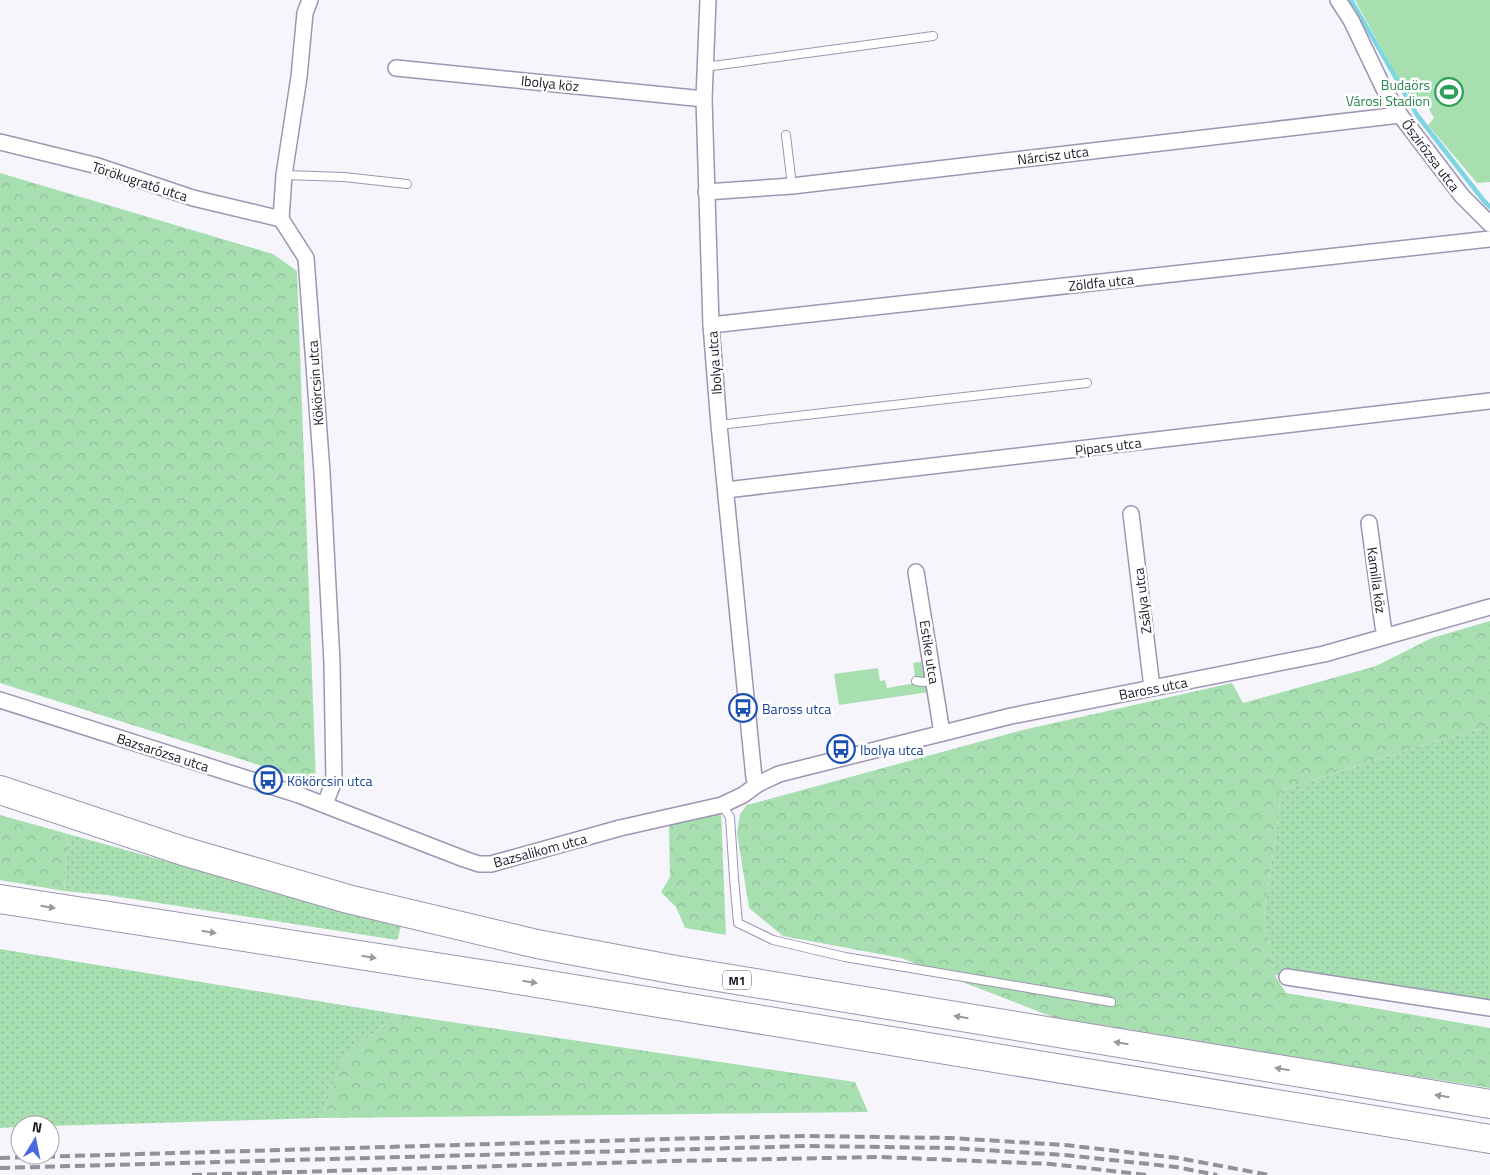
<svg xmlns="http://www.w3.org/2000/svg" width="1490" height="1175" viewBox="0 0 1490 1175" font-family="'Titillium Web',sans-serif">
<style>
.grass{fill:url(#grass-dots)}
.forest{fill:url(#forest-crowns)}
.garden{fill:#a7dfb1}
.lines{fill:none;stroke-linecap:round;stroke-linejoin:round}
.stream{stroke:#7ed6e3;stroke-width:4.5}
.lane-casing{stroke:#9d95b3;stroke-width:10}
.street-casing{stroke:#9d95b3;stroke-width:18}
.highway-casing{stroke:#9d95b3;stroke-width:30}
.lane{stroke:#fff;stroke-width:8}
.street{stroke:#fff;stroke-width:15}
.highway{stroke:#fff;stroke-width:28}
.rail{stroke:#929098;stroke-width:4;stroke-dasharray:10 5;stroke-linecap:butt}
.oneway{fill:#99989d}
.labels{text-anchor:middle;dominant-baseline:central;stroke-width:5;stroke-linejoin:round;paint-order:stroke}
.shield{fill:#fff;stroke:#615f66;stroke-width:1}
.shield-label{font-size:12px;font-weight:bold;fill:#1d1a25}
.street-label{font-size:14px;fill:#1d1a25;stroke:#fff}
.leisure-label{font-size:14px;fill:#27864d;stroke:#fff;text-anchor:end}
.transit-label{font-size:14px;fill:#164399;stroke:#fff;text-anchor:start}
</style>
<defs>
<pattern id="grass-dots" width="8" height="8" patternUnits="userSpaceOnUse" patternTransform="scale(1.25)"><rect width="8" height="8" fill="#a7dfb1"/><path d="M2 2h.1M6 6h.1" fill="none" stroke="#8fbf98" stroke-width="1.8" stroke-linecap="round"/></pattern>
<pattern id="forest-crowns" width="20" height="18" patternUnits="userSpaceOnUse" patternTransform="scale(1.25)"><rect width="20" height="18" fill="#a7dfb1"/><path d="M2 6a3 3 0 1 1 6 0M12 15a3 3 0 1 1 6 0" fill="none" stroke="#8fbf98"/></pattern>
</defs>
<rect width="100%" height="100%" fill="#f6f5fb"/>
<g class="grass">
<polygon points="1490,726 1490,1005 1274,975 1264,916 1282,790 1430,743"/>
<polygon points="68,834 401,926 397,940 107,895 64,891"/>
<polygon points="0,949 397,1014 343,1059 321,1118 50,1126 50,1125 20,1125 20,1127 0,1128"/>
</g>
<g class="forest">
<polygon points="0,173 273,254 297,271 316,783 0,683"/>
<polygon points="1490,621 1490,726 1430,743 1282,790 1264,916 1274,974 1286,993 1490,1028 1490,1088 1063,1021 901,958 783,936 749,908 737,833 740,814 747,805 1023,730 1232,683 1243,703 1376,666 1432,638"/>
<polygon points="721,812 726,935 685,928 676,907 661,892 670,877 669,825"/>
<polygon points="0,815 68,834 64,891 0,880"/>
<polygon points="397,1014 855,1082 868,1112 321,1118 343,1059"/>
</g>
<g class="garden">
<polygon points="1355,0 1490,0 1490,182 1477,183 1428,125 1434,118 1427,105 1415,104 1399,81"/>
<polygon points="925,661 930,692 839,705 834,674 878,668 880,681 885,680 887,688 916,683 913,663"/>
</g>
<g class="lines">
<polyline class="stream" points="1351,0 1417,115 1484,201 1490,207"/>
<defs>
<g id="lane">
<polyline points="705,67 933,36"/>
<polyline points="786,135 792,186"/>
<polyline points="284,175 344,177 407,184"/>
<polyline points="719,425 1087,383"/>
<polyline points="916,681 922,682 934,681"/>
<polyline points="722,805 730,817 734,878 738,923 773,940 845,957 1111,1002"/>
</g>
<g id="street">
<polyline points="310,0 305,13 299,77 284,175 281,219 306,258 322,472 332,663 334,781 325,804"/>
<polyline points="708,0 704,99 711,325 719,425 754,778 758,784"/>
<polyline points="1338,0 1351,20 1384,89 1400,115 1462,196 1490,224"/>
<polyline points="396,68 704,99"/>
<polyline points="0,142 98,166 193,198 281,219"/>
<polyline points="706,192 792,186 1400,115"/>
<polyline points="711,325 1490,239"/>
<polyline points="726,490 1490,401"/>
<polyline points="1131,514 1152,688"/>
<polyline points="1369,523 1383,626 1386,636"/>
<polyline points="916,572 942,733"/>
<polyline points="0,700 299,795 464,859 479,864 491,864 620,828 722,805 743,795 758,784 779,774 1011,716 1324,654 1490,607"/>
<polyline points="1287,977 1490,1008"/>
</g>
<g id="highway">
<polyline points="0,790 183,851 348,899 537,944 676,970 1490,1104"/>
<polyline points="0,899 494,976 1490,1139"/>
</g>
</defs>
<use href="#lane" class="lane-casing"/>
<use href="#street" class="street-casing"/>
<use href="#highway" class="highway-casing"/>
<use href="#lane" class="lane"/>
<use href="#street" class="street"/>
<use href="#highway" class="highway"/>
<g class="rail">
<polyline points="0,1158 667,1139 808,1136 951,1138 1065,1145 1178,1158 1269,1175"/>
<polyline points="0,1168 807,1146 951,1148 1065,1155 1176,1167 1217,1175"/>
<polyline points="192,1175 671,1161 880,1157 1051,1164 1147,1175"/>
</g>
</g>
<defs><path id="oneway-solid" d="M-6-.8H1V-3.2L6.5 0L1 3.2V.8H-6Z" transform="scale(1.25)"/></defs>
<g class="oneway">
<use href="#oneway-solid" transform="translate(48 907) rotate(9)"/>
<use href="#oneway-solid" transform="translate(209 932) rotate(9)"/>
<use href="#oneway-solid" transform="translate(369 957) rotate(9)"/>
<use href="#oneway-solid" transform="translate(530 982) rotate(9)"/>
<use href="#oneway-solid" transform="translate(961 1017) rotate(-171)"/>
<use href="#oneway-solid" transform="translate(1121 1043) rotate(-171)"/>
<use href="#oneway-solid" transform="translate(1282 1069) rotate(-171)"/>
<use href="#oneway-solid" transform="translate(1442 1096) rotate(-171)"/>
</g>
<defs>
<symbol id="stadium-ring" viewBox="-11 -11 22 22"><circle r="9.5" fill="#fff" stroke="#2e9e5b" stroke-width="1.5"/><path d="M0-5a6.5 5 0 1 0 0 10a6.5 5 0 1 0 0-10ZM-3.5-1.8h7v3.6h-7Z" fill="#2e9e5b"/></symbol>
<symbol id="bus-ring" viewBox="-11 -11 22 22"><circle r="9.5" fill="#fff" stroke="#1a4fb4" stroke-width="1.5"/><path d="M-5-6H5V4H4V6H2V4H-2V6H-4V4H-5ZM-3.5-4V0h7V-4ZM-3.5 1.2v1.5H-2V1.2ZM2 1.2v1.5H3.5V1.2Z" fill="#1a4fb4"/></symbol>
</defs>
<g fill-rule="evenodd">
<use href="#stadium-ring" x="1433" y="76" width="32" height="32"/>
<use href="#bus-ring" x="727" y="692" width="32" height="32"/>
<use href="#bus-ring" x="825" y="733" width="32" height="32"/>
<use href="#bus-ring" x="252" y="764" width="32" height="32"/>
</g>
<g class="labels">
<rect class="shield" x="723" y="970.5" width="28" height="19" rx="4"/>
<g class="shield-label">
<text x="737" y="980">M1</text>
</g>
<g class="street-label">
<text transform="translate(550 83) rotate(6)">Ibolya köz</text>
<text transform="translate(1053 155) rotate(-7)">Nárcisz utca</text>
<text transform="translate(1431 155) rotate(53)">Őszirózsa utca</text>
<text transform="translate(140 181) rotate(18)">Törökugrató utca</text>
<text transform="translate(1101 282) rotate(-6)">Zöldfa utca</text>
<text transform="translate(714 363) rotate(-94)">Ibolya utca</text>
<text transform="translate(315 383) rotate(-94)">Kökörcsin utca</text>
<text transform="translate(1108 446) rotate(-7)">Pipacs utca</text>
<text transform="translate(1377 580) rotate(82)">Kamilla köz</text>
<text transform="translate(1142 601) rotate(-97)">Zsálya utca</text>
<text transform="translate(930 652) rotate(81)">Estike utca</text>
<text transform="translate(1153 688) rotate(-11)">Baross utca</text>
<text transform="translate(163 752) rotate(18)">Bazsarózsa utca</text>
<text transform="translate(540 850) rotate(-15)">Bazsalikom utca</text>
</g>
<g class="leisure-label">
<text x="1430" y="84">Budaörs<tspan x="1430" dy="16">Városi Stadion</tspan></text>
</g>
<g class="transit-label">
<text x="762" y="708">Baross utca</text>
<text x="860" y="749">Ibolya utca</text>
<text x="287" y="780">Kökörcsin utca</text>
</g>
</g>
<g transform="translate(35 1140) rotate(10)"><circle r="24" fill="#ffffff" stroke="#a5a3a8"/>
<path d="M0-4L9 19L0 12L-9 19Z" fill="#4b68dc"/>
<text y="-8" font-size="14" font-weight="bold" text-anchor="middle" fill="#1d1a25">N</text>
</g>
</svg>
